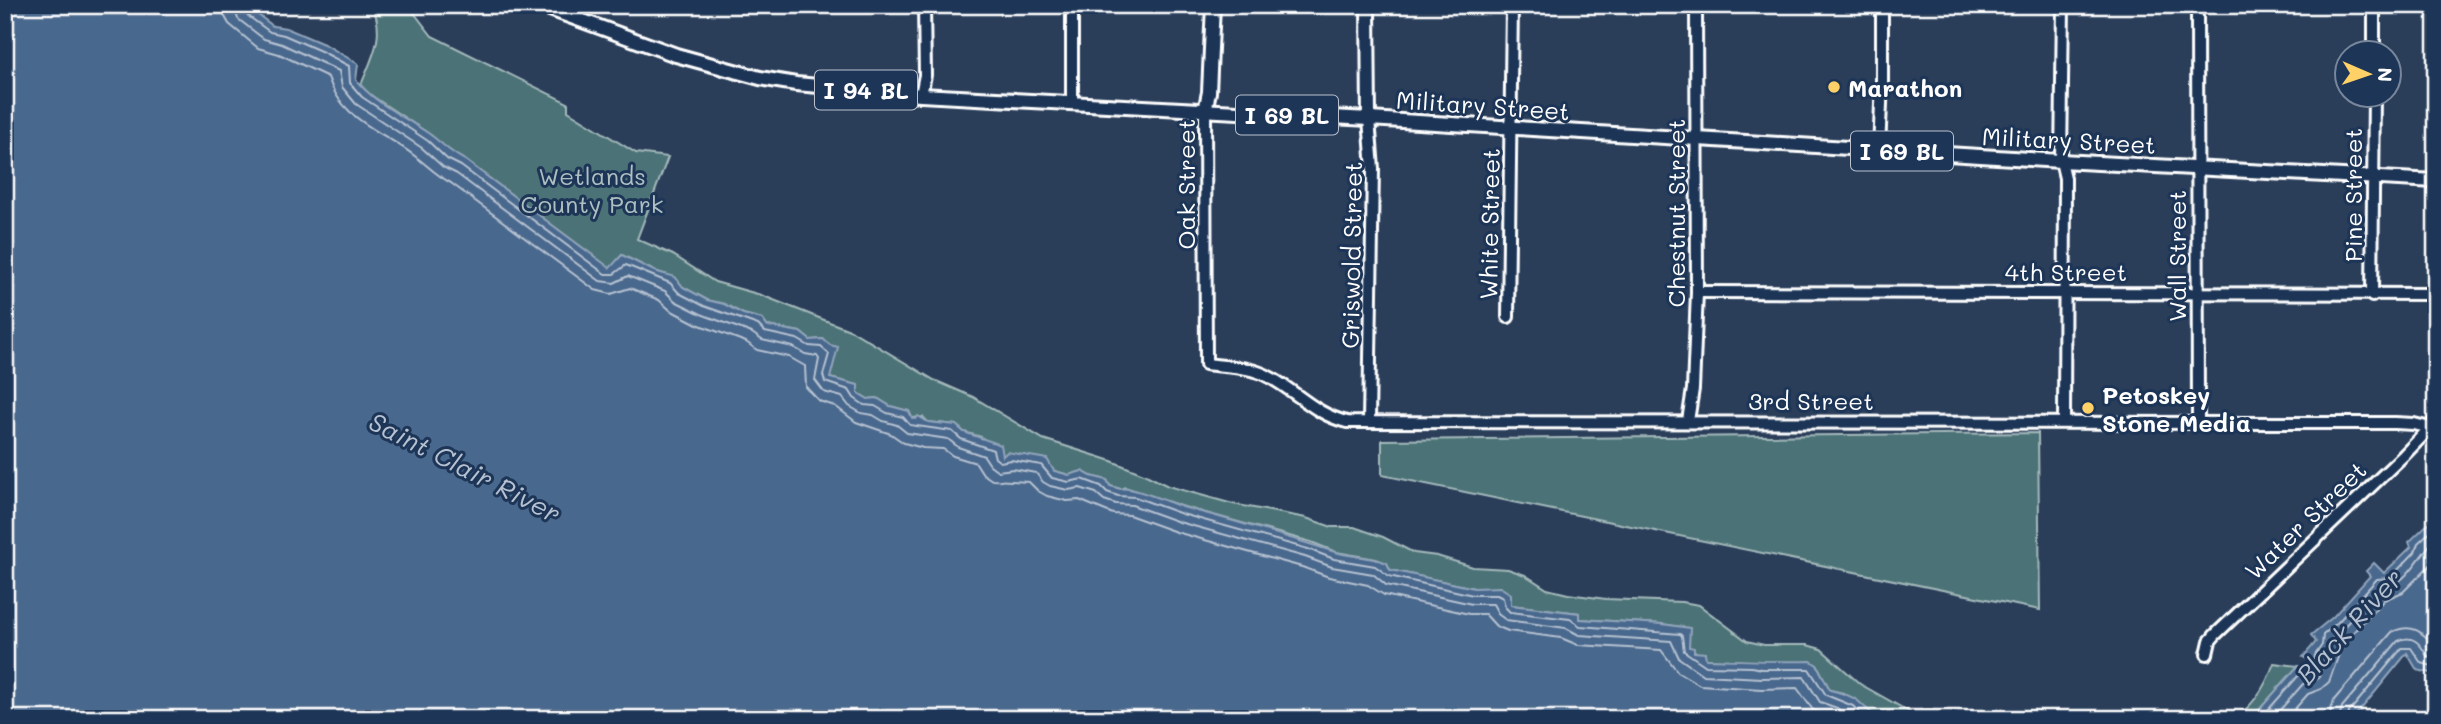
<svg xmlns="http://www.w3.org/2000/svg" width="2441" height="724" viewBox="0 0 2441 724" font-family="Mali,sans-serif">
<style>
.green{fill:#4b7377;stroke:#a5b9bb;stroke-width:2}
.water{fill:#48678d;stroke:#91a4bb;stroke-width:2}
.lines{fill:none;stroke-linecap:round;stroke-linejoin:round}
.shore{stroke:#b6c2d1;stroke-width:2}
.minor-casing{stroke:#fff;stroke-width:16}
.major-casing{stroke:#fff;stroke-width:18}
.minor{stroke:#1d3557;stroke-width:10}
.major{stroke:#1d3557;stroke-width:12}
.poi-dot{fill:#ffd166;stroke:#1d3557;stroke-width:2.5}
.labels{text-anchor:middle;dominant-baseline:central;stroke-width:6;stroke-linejoin:round;paint-order:stroke}
.shield{fill:#1d3557;stroke:#bbc2cd;stroke-width:2}
.shield-label{font-size:23px;font-weight:bold;fill:#fff}
.poi-label{font-size:24px;font-weight:bold;fill:#fff;stroke:#1d3557;text-anchor:start}
.street-label{font-size:24px;fill:#fff;stroke:#1d3557}
.park-label{font-size:24px;fill:#aec0c2;stroke:#1d3557}
.water-label{font-size:26px;font-style:italic;fill:#b6c2d1;stroke:#1d3557}
</style>
<rect width="100%" height="100%" fill="#2a3e5a"/>
<filter id="ink" filterUnits="userSpaceOnUse"><feTurbulence type="fractalNoise" baseFrequency=".0143" numOctaves="2"/><feDisplacementMap in="SourceGraphic" scale="14" xChannelSelector="R" yChannelSelector="G"/><feConvolveMatrix kernelMatrix="1 2 1 2 8 2 1 2 1" color-interpolation-filters="sRGB"/></filter>
<g filter="url(#ink)">
<g class="green">
<path d="M372 5H408L432 36 568 103V111L636 153 668 157 637 239 673 255 715 282 761 295 852 331 934 380 973 397 1043 439 1109 460 1146 475 1168 486 1233 504 1306 518 1332 527H1354L1383 537 1414 553 1437 556 1473 567 1508 569 1525 575 1547 589 1568 594 1606 599 1682 602 1699 605 1747 641 1764 645H1807L1821 649 1860 684 1922 719H1881L1865 710 1857 701 1843 693 1830 690 1817 665 1706 659 1689 647V628L1662 624 1579 619V613L1511 605 1500 588H1474L1390 570 1387 563 1376 559 1336 552 1311 542 1184 507 1125 487 1121 489 1110 486 1107 480 1091 476 1082 471 1069 475 1003 456 981 437 964 432 956 425 928 422 923 417 912 418 909 411 890 406 877 398 868 399 858 393V385L830 378 829 345 823 339 810 340 800 332 767 326 762 319 743 314 724 304 707 300 683 287 675 277 654 271 622 255 610 269 465 160 451 154 432 136 366 92 361 85C372 57 386 36 372 5Z"/>
<polygon points="2038,433 2040,610 1382,475 1382,440"/>
<path d="M2274 663 2298 666 2251 719H2232C2253 708 2266 685 2274 663Z"/>
</g>
<g class="water">
<path d="M5 5H238L249 8 273 26 286 28 326 45 358 64 356 80C375 103 404 117 428 133 441 142 450 153 465 160L610 268 622 255 654 271 675 277 683 287 707 300 724 304 743 314 762 319 767 326 800 332 810 340 823 339 830 345 838 347 830 378 858 385V393L868 399 877 398 890 406 909 411 912 418 916 419 918 416 928 422 956 425 964 432 1001 445 1003 456 1007 452 1047 459 1054 471 1069 475 1082 471 1091 476 1107 480 1110 486 1120 489C1130 485 1172 504 1186 508 1236 521 1285 536 1335 552 1352 557 1370 556 1387 563L1390 570 1474 588 1500 587 1511 594V605L1579 613V619L1662 624 1690 628 1689 647 1694 648V652L1705 653 1706 659C1741 660 1776 662 1811 661L1817 665 1830 690C1839 692 1850 695 1858 701 1866 708 1871 714 1881 719H5Z"/>
<polygon points="2436,516 2436,674 2417,670 2407,653 2353,719 2251,719 2298,666 2308,667 2309,660 2303,657 2316,642 2311,635 2333,617 2370,576 2366,571 2374,563 2384,573 2411,547 2409,542"/>
</g>
<g class="lines">
<g class="shore">
<path d="M223 5 224 15 229 24 258 48 279 54 328 77C342 121 382 130 416 157 428 166 437 176 451 183L595 290 611 294 630 288 659 300 670 310 697 324 746 342 757 350 789 357 805 366 806 387 819 401 835 406 856 422 891 434 904 443 923 448 943 449 953 456 976 463 983 474 992 480 1029 482 1038 491 1047 496 1067 501 1079 500 1113 514 1129 515 1176 532 1302 567 1329 577 1368 585 1384 595 1469 614H1485L1496 626 1508 631 1561 638 1578 645 1661 650 1678 672 1700 685 1761 689 1797 688 1813 710 1835 719"/>
<polyline points="233,5 238,19 264,39 282,44 339,71 342,87 356,104 422,148 443,167 457,174 600,281 614,283 628,276 665,291 675,301 701,314 752,333 762,340 793,347 805,354 817,356 819,359 815,380 824,392 842,397 849,406 861,413 873,415 883,421 897,425 907,433 948,439 958,447 984,456 990,465 998,471 1013,469 1036,473 1043,482 1050,486 1068,490 1080,488 1096,493 1104,500 1116,504 1132,505 1179,522 1305,557 1332,567 1373,574 1386,585 1472,604 1493,604 1499,615 1506,620 1566,628 1579,635 1671,641 1679,658 1703,675 1762,678 1804,677 1820,702 1837,708 1852,719"/>
<polyline points="242,5 244,13 270,32 284,35 323,52 349,66 350,83 362,97 428,141 447,159 461,166 605,274 614,274 626,265 670,283 679,293 704,306 758,325 765,332 797,339 809,346 821,347 829,354 823,375 825,382 849,390 854,398 864,405 875,406 887,413 903,417 910,425 952,431 961,439 993,450 995,458 1000,462 1011,460 1041,465 1052,478 1069,482 1082,479 1101,486 1107,492 1118,496 1135,497 1182,514 1308,549 1334,559 1375,566 1389,576 1473,595 1497,595 1503,598 1505,607 1510,612 1570,619 1580,626 1680,634 1682,636 1684,651 1706,666 1752,667 1762,669 1809,669 1826,695 1853,706 1866,719"/>
<polyline points="2260,719 2299,675 2308,674 2313,671 2315,655 2322,645 2323,635 2338,622 2377,579 2390,578 2415,552 2418,543 2436,526"/>
<path d="M2272 719 2303 684 2312 682 2319 677 2332 639 2380 589C2407 586 2418 556 2436 538"/>
<polyline points="2286,719 2308,694 2321,689 2329,682 2343,643 2384,600 2403,592 2430,565 2436,554"/>
<path d="M2328 719 2334 700 2392 632C2413 622 2423 633 2436 647"/>
<path d="M2339 719 2342 707 2398 641C2413 634 2420 643 2427 656L2436 658"/>
<polyline points="2348,719 2349,712 2402,648 2411,648 2421,663 2436,667"/>
</g>
<defs>
<g id="minor">
<polyline points="2063,5 2061,161 2065,178 2064,422"/>
<polyline points="2197,5 2198,422"/>
<polyline points="2374,5 2374,52"/>
<polyline points="921,95 925,75 924,5"/>
<polyline points="1072,103 1072,5"/>
<path d="M1205 111 1206 364C1228 367 1251 366 1271 378 1297 392 1316 415 1347 422L2395 423 2414 424 2430 428"/>
<polyline points="1879,150 1882,81 1882,5"/>
<polyline points="1697,292 2436,294"/>
<polyline points="2372,296 2374,94"/>
<polyline points="1508,317 1512,5"/>
<polyline points="1688,421 1693,389 1697,292 1696,5"/>
<polyline points="1369,422 1373,169 1369,119"/>
<polyline points="2207,654 2210,641 2215,635 2404,455 2430,428 2436,419"/>
</g>
<g id="major">
<polyline points="539,5 676,55 760,78 796,84 921,95 1369,119 2061,161 2436,181"/>
<polyline points="1368,5 1369,119"/>
<polyline points="1205,111 1209,92 1213,5"/>
</g>
</defs>
<use href="#minor" class="minor-casing"/>
<use href="#major" class="major-casing"/>
<use href="#minor" class="minor"/>
<use href="#major" class="major"/>
</g>
</g>
<g class="poi-dot">
<circle cx="1834" cy="87" r="7"/>
<circle cx="2088" cy="408" r="7"/>
</g>
<g class="labels">
<g class="shield">
<rect x="815" y="70.5" width="102" height="39" rx="5"/>
<rect x="1236" y="95.5" width="102" height="39" rx="5"/>
<rect x="1851" y="131.5" width="102" height="39" rx="5"/>
</g>
<g class="shield-label">
<text x="866" y="90">I 94 BL</text>
<text x="1287" y="115">I 69 BL</text>
<text x="1902" y="151">I 69 BL</text>
</g>
<g class="poi-label">
<text x="1848" y="87">Marathon</text>
<text x="2102" y="394">Petoskey<tspan x="2102" dy="28">Stone Media</tspan></text>
</g>
<g class="street-label">
<text transform="translate(1483 105) rotate(4)">Military Street</text>
<text transform="translate(2069 140) rotate(3)">Military Street</text>
<text transform="translate(1185 184) rotate(-90)">Oak Street</text>
<text transform="translate(2352 195) rotate(-90)">Pine Street</text>
<text transform="translate(1675 213) rotate(-90)">Chestnut Street</text>
<text transform="translate(1489 224) rotate(-89)">White Street</text>
<text transform="translate(1351 255) rotate(-89)">Griswold Street</text>
<text transform="translate(2176 256) rotate(-90)">Wall Street</text>
<text x="2066" y="271">4th Street</text>
<text x="1811" y="400">3rd Street</text>
<text transform="translate(2305 520) rotate(-44)">Water Street</text>
</g>
<g class="park-label">
<text x="592" y="175">Wetlands<tspan x="592" dy="28">County Park</tspan></text>
</g>
<g class="water-label">
<text transform="translate(465 467) rotate(27)">Saint Clair River</text>
<text transform="translate(2349 626) rotate(-48)">Black River</text>
</g>
</g>
<rect width="2441" height="724" fill="none" stroke="#1d3557" stroke-width="28"/>
<rect x="14" y="14" width="2413" height="696" fill="none" stroke="#fff" stroke-width="2.5" filter="url(#ink)"/>
<g transform="translate(2368 74) rotate(92)"><circle r="33" fill="#1d3557" stroke="#77869a" stroke-width="2"/>
<path d="M0-5L12 26L0 18L-12 26Z" fill="#ffd166"/>
<text y="-10" font-size="19" font-weight="bold" text-anchor="middle" fill="#ffffff">N</text>
</g>
</svg>
